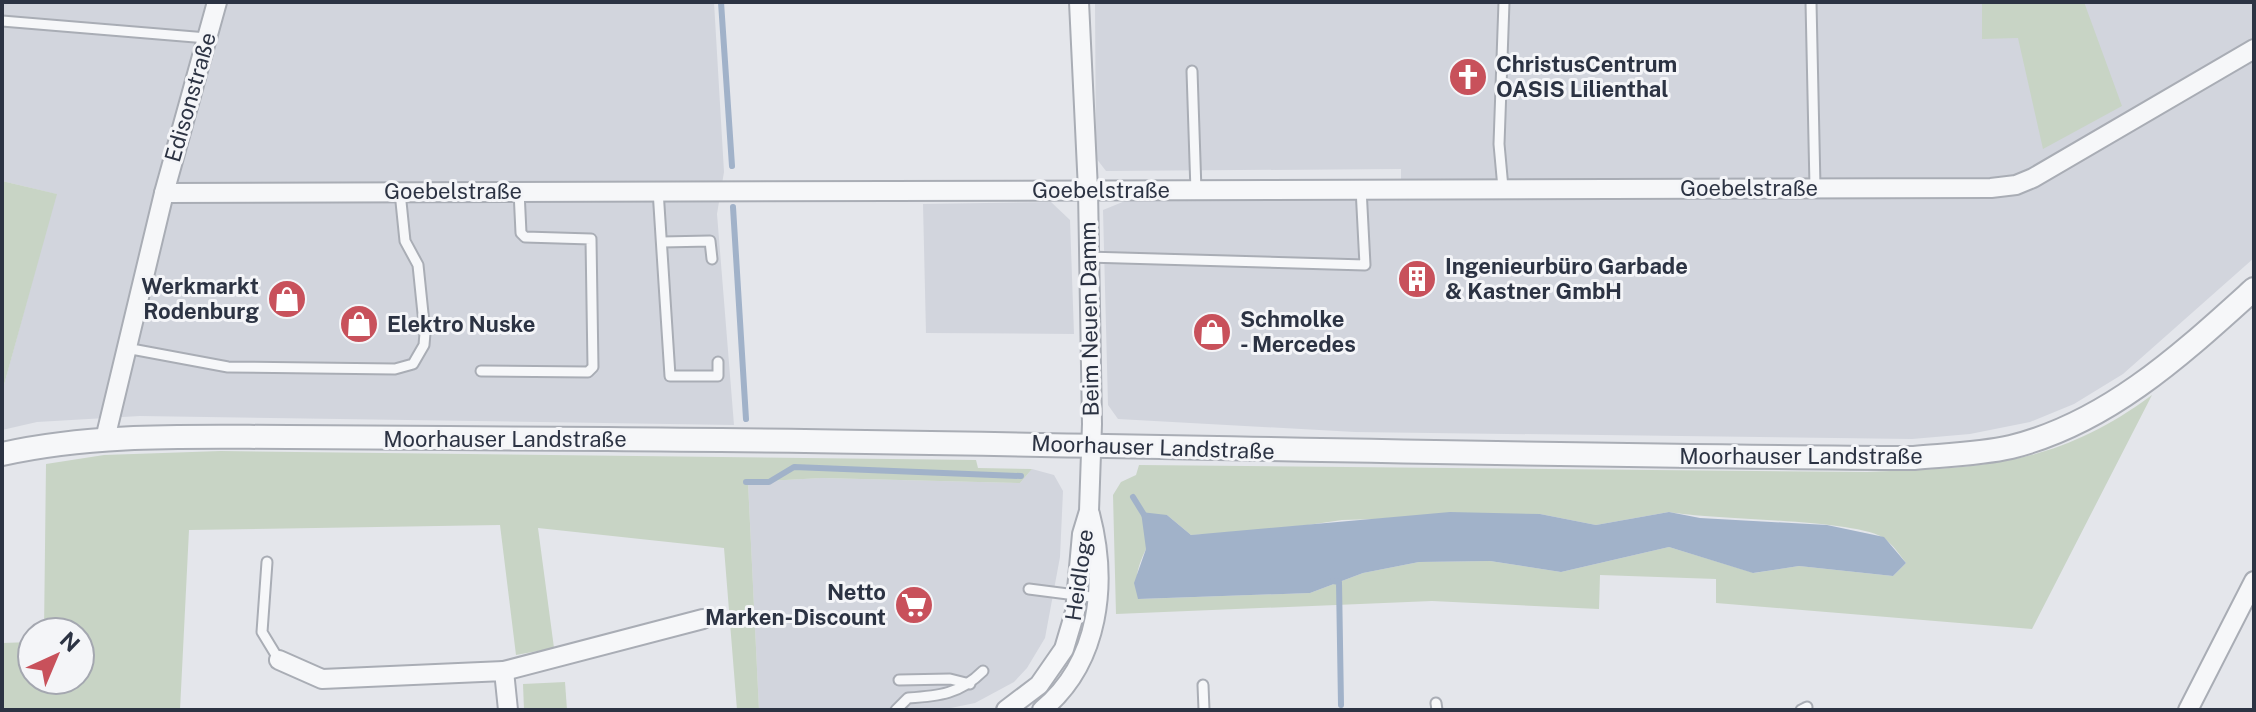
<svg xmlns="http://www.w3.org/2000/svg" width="2256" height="712" viewBox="0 0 2256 712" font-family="'Public Sans',sans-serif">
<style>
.built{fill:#d2d5dd}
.green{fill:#c8d4c5;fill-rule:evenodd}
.water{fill:#a1b2c9}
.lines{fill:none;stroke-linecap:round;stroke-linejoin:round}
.stream{stroke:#a1b2c9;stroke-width:6}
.service-casing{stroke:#a9adb5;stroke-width:13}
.minor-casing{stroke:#a9adb5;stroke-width:22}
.tertiary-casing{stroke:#a9adb5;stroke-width:26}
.service{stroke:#f6f7f9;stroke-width:9}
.minor{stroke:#f6f7f9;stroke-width:18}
.tertiary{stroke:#f6f7f9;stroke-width:22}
.labels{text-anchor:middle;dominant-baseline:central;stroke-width:6;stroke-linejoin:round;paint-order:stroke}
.poi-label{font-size:22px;font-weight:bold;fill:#2c3343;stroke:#f4f5f8;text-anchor:start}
.street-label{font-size:22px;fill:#2c3343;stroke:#f4f5f8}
</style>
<rect width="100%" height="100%" fill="#e4e6eb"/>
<g class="built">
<polygon points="2,2 714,2 724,172 717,214 734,425 140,416 37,422 2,430 2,392 56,194 2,181"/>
<polygon points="1095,2 2254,2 2254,258 2123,374 2074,404 2030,422 1970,434 1912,439 1355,432 1118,419 1108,405 1103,210 1130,199 1401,199 1401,169 1106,171 1096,158"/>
<polygon points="1051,202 1070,220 1074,334 926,333 923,204"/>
<polygon points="1032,469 1054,475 1063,491 1060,557 1045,638 1027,668 1014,682 975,703 941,710 759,710 748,482 821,478 1020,483"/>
</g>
<g class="green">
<polygon points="1982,2 2084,2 2122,106 2043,149 2018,38 1982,39"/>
<polygon points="2,181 57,194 2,392"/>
<path d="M2152 395 2032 629 1716 603V579L1600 575 1599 609 1432 601 1116 614 1113 495 1121 482 1136 475 1139 465 1867 472C1982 468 2056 466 2152 395ZM1669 512C1711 520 1860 519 1885 539 1893 545 1900 555 1906 563L1893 576 1799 566 1754 573 1669 547 1561 572 1490 561 1419 562 1363 573 1310 593 1139 599C1129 569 1151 540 1167 515L1191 535 1267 531 1342 520 1540 514 1596 525Z"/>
<polygon points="221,451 976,460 978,468 1032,469 1020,483 822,478 748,482 759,710 737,710 724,548 538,528 554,648 516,655 500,525 189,530 180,710 2,710 2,643 32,642 32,680 80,680 80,632 44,632 46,464 104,455"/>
<polygon points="565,682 567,710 524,710 523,684"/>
</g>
<polygon class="water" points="1141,512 1167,515 1191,535 1450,512 1540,514 1596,525 1669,512 1700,518 1827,525 1884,537 1906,563 1893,576 1799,566 1753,573 1669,547 1561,572 1490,561 1419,562 1363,573 1310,593 1138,599 1134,583 1146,549"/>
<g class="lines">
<g class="stream">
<polyline points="721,2 732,166"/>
<polyline points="733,207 746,419"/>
<polyline points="746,482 769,482 794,467 1021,476"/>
<polyline points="1133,497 1146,518"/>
<polyline points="1333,581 1339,582 1341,705"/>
</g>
<defs>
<g id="service">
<polyline points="1811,2 1815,187"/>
<polyline points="2,21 207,38"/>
<polyline points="1192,71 1196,191"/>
<polyline points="1503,188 1499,144 1504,2"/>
<polyline points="658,190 670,376 718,376 718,362"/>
<polyline points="662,242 710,241 712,259"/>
<polyline points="1087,257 1365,265 1361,188"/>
<polyline points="126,348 228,367 395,369 413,364 424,345 425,333 418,265 405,241 400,192"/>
<polyline points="481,371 588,372 593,367 591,239 525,237 521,233 519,191"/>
<polyline points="267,562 262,632 279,660"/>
<polyline points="1029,589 1099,598"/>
<polyline points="899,680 950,679 970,684"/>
<polyline points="1203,685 1204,710"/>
<polyline points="1436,703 1437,710"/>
<path d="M896 710 908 698C939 696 960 694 983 671"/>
<polyline points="1801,710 1807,707"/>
</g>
<g id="minor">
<polyline points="164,193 217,2"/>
<polyline points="105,439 164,193 1991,188 2016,185 2033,178 2254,49"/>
<polyline points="279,660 322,679 504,671 508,710"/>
<polyline points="504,671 703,619"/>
<polyline points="1006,710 1039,685 1064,649 1075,612 1082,534 1089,511 1092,424 1088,190 1079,2"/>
<path d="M1042 710C1100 662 1108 583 1090 514"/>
<polyline points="2188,710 2254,581"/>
</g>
<path id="tertiary" d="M2 454C96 433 193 437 289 437 395 438 501 438 607 439 1043 442 1478 456 1914 458 1947 455 1980 454 2011 447 2108 423 2182 354 2254 289"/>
</defs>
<use href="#service" class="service-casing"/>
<use href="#minor" class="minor-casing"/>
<use href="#tertiary" class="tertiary-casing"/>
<use href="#service" class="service"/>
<use href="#minor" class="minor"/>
<use href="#tertiary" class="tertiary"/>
</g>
<defs>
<symbol id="church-disc" viewBox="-11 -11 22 22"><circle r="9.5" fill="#c8515b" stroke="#f4f5f8"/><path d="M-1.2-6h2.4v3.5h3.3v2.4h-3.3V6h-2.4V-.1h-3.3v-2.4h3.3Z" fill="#fff"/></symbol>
<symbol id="building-disc" viewBox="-11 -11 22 22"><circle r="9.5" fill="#c8515b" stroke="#f4f5f8"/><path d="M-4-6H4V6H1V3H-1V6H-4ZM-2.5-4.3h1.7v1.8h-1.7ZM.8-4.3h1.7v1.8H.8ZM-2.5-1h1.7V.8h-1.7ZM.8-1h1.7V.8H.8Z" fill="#fff"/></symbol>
<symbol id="shop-disc" viewBox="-11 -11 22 22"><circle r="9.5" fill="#c8515b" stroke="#f4f5f8"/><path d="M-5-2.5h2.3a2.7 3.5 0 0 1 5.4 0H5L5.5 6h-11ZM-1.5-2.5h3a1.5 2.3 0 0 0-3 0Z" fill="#fff"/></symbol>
<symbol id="supermarket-disc" viewBox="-11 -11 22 22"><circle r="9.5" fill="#c8515b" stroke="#f4f5f8"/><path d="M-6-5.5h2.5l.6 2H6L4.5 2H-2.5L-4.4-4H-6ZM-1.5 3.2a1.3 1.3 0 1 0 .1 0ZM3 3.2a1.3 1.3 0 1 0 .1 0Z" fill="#fff"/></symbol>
</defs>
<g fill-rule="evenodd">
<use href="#church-disc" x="1446" y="55" width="44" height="44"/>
<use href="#building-disc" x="1395" y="257" width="44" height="44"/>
<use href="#shop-disc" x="265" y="277" width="44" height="44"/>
<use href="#shop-disc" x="337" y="302" width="44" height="44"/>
<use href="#shop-disc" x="1190" y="310" width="44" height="44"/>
<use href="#supermarket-disc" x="892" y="583" width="44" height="44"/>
</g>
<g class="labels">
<g class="poi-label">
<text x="1496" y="64">ChristusCentrum<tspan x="1496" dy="25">OASIS Lilienthal</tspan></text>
<text x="1445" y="266">Ingenieurbüro Garbade<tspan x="1445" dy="25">&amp; Kastner GmbH</tspan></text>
<text x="259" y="286" text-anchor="end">Werkmarkt<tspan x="259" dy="25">Rodenburg</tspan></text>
<text x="1240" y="319">Schmolke<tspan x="1240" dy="25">- Mercedes</tspan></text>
<text x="387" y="324">Elektro Nuske</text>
<text x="886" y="592" text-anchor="end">Netto<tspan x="886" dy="25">Marken-Discount</tspan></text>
</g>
<g class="street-label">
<text transform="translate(190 97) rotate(-74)">Edisonstraße</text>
<text x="1749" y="188">Goebelstraße</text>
<text x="1101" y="190">Goebelstraße</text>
<text x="453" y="191">Goebelstraße</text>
<text transform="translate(1089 319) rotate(-91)">Beim Neuen Damm</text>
<text x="505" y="439">Moorhauser Landstraße</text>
<text transform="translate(1153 447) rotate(2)">Moorhauser Landstraße</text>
<text x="1801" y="456">Moorhauser Landstraße</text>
<text transform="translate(1079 575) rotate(-82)">Heidloge</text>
</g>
</g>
<rect width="2256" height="712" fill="none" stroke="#2c3343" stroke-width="8"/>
<g transform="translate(56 656) rotate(44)"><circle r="38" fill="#f4f5f8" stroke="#a4a7b0" stroke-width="2"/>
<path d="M0-6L14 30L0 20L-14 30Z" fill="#c8515b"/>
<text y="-12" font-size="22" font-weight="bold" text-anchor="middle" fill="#2c3343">N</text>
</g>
</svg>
